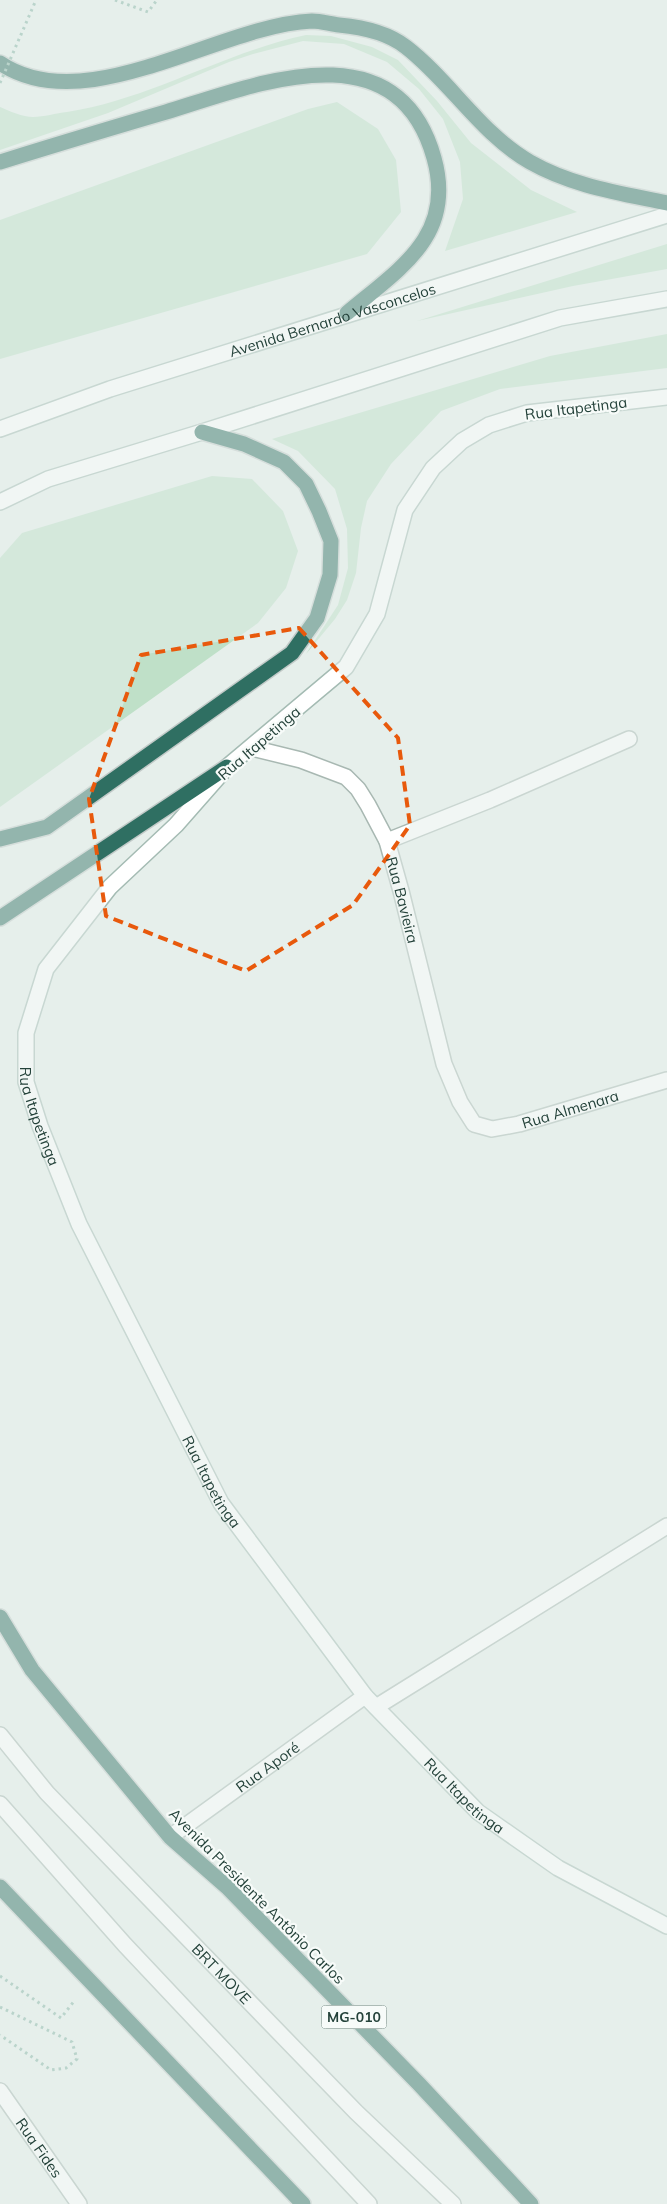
<svg xmlns="http://www.w3.org/2000/svg" width="667" height="2204" viewBox="0 0 667 2204" font-family="Mulish,sans-serif">
<style>
.green{fill:#bfe0c8}
.lines{fill:none;stroke-linecap:round;stroke-linejoin:round}
.lane-casing{stroke:#a8b8b2;stroke-width:18}
.street-casing{stroke:#a8b8b2;stroke-width:18}
.secondary-casing{stroke:#a4bbb3;stroke-width:18}
.highway-casing{stroke:#c2cac8;stroke-width:18}
.path{stroke:#86b3a5;stroke-width:3;stroke-dasharray:2.5 4;stroke-linecap:butt}
.lane{stroke:#fff;stroke-width:15}
.street{stroke:#fff;stroke-width:15}
.secondary{stroke:#fff;stroke-width:15}
.highway{stroke:#2f6f62;stroke-width:15}
.path-bridge{stroke:#86b3a5;stroke-width:3;stroke-dasharray:2.5 4;stroke-linecap:butt}
.marked{fill:none;stroke:#e8590c;stroke-width:4;stroke-dasharray:10 6;stroke-linejoin:round}
.labels{text-anchor:middle;dominant-baseline:central;stroke-width:4.5;stroke-linejoin:round;paint-order:stroke}
.shield{fill:#f7fbf9;stroke:#637a73;stroke-width:1}
.shield-label{font-size:14px;font-weight:bold;fill:#24423a}
.street-label{font-size:15px;fill:#24423a;stroke:#f7fbf9}
</style>
<rect width="100%" height="100%" fill="#e6efeb"/>
<g class="green">
<path d="M306 35 331 36 372 47 398 60 437 101 471 143 531 190 577 212 445 251 463 199 460 162 443 119 419 89 387 62 344 44 303 41 253 54 229 62 108 113 0 150V107C9 111 23 117 33 117 44 117 56 113 67 112 151 99 222 53 306 35Z"/>
<polygon points="337,102 378,129 396,160 401,212 367,254 0,359 0,220 308,109"/>
<polygon points="667,244 667,269 573,286 417,321"/>
<polygon points="667,334 667,368 500,389 441,411 391,464 367,501 361,528 356,573 347,600 335,619 306,654 338,605 348,568 347,529 335,489 298,451 272,439 550,356"/>
<polygon points="212,476 252,479 283,511 298,551 286,588 258,623 0,807 0,558 22,533"/>
</g>
<g class="lines">
<defs>
<g id="lane">
<polyline points="376,1707 667,1526"/>
<path id="s1" d="M0 1735 47 1793 356 2112 453 2204"/>
<polyline points="0,1804 125,1945 369,2204"/>
</g>
<g id="street">
<path id="s2" d="M252 748 301 760 346 777 358 789 368 805 387 841 401 891 444 1064 460 1102 474 1124 492 1129 519 1124 667 1080"/>
<polyline points="387,841 490,800 629,739"/>
<path id="s3" d="M170 1837 365 1696"/>
<path id="s4" d="M0 2091 79 2204"/>
</g>
<g id="secondary">
<path id="s5" d="M667 397 527 413 489 425 462 441 433 468 405 510 377 614 346 667 227 767 176 825 110 887 46 969 26 1033V1082L40 1126 79 1224 221 1503 365 1696 478 1812 558 1868 667 1926"/>
<path id="s6" d="M0 429 110 389 667 215"/>
<polyline points="0,502 48,479 202,432 560,318 667,299"/>
</g>
<g id="highway">
<path d="M0 63C86 121 219 25 312 21 321 21 330 24 339 25 361 27 387 32 406 47 450 81 481 134 530 162 572 186 620 193 667 203"/>
<path d="M0 162C55 145 111 128 166 112 257 84 397 26 434 158 456 236 399 269 347 313"/>
<polyline points="0,839 47,827 292,653 317,618 330,575 331,541 319,511 306,484 284,462 244,444 202,432"/>
<polyline points="0,918 227,767"/>
<polyline points="0,1617 32,1670 170,1837 227,1887 419,2084 531,2204"/>
<polyline points="0,1887 303,2204"/>
</g>
</defs>
<use href="#lane" class="lane-casing"/>
<use href="#street" class="street-casing"/>
<use href="#secondary" class="secondary-casing"/>
<use href="#highway" class="highway-casing"/>
<g class="path">
<polyline points="115,0 148,12 157,0"/>
<polyline points="0,1976 61,2018 75,2000"/>
<polyline points="0,2007 72,2042 77,2059 66,2068 51,2070 0,2035"/>
</g>
<use href="#lane" class="lane"/>
<use href="#street" class="street"/>
<use href="#secondary" class="secondary"/>
<use href="#highway" class="highway"/>
<polyline class="path-bridge" points="0,83 36,0"/>
</g>
<path d="M0 0H667V2204H0ZM299 628 398 738 410 825 353 905 246 971 106 916 89 799 141 655Z" fill="#e6efeb" fill-opacity=".55" fill-rule="evenodd"/>
<path class="marked" d="M299 628 398 738 410 825 353 905 246 971 106 916 89 799 141 655Z"/>
<g class="labels">
<rect class="shield" x="321.5" y="2005.5" width="65" height="23" rx="4"/>
<g class="shield-label">
<text x="354" y="2017">MG-010</text>
</g>
<g class="street-label">
<text stroke="none"><textPath href="#s6" startOffset="350">Avenida Bernardo Vasconcelos</textPath></text>
<text transform="translate(576 408) rotate(-7)">Rua Itapetinga</text>
<text transform="translate(259 743) rotate(-41)">Rua Itapetinga</text>
<text stroke="none"><textPath href="#s2" startOffset="236">Rua Bavieira</textPath></text>
<text stroke="none"><textPath href="#s2" startOffset="572">Rua Almenara</textPath></text>
<text stroke="none"><textPath href="#s5" startOffset="1051">Rua Itapetinga</textPath></text>
<text stroke="none"><textPath href="#s5" startOffset="1456">Rua Itapetinga</textPath></text>
<text stroke="none"><textPath href="#s3" startOffset="120">Rua Aporé</textPath></text>
<text stroke="none"><textPath href="#s5" startOffset="1861">Rua Itapetinga</textPath></text>
<text transform="translate(257 1896) rotate(45)">Avenida Presidente Antônio Carlos</text>
<text stroke="none"><textPath href="#s1" startOffset="326">BRT MOVE</textPath></text>
<text stroke="none"><textPath href="#s4" startOffset="69">Rua Fides</textPath></text>
</g>
</g>
</svg>
